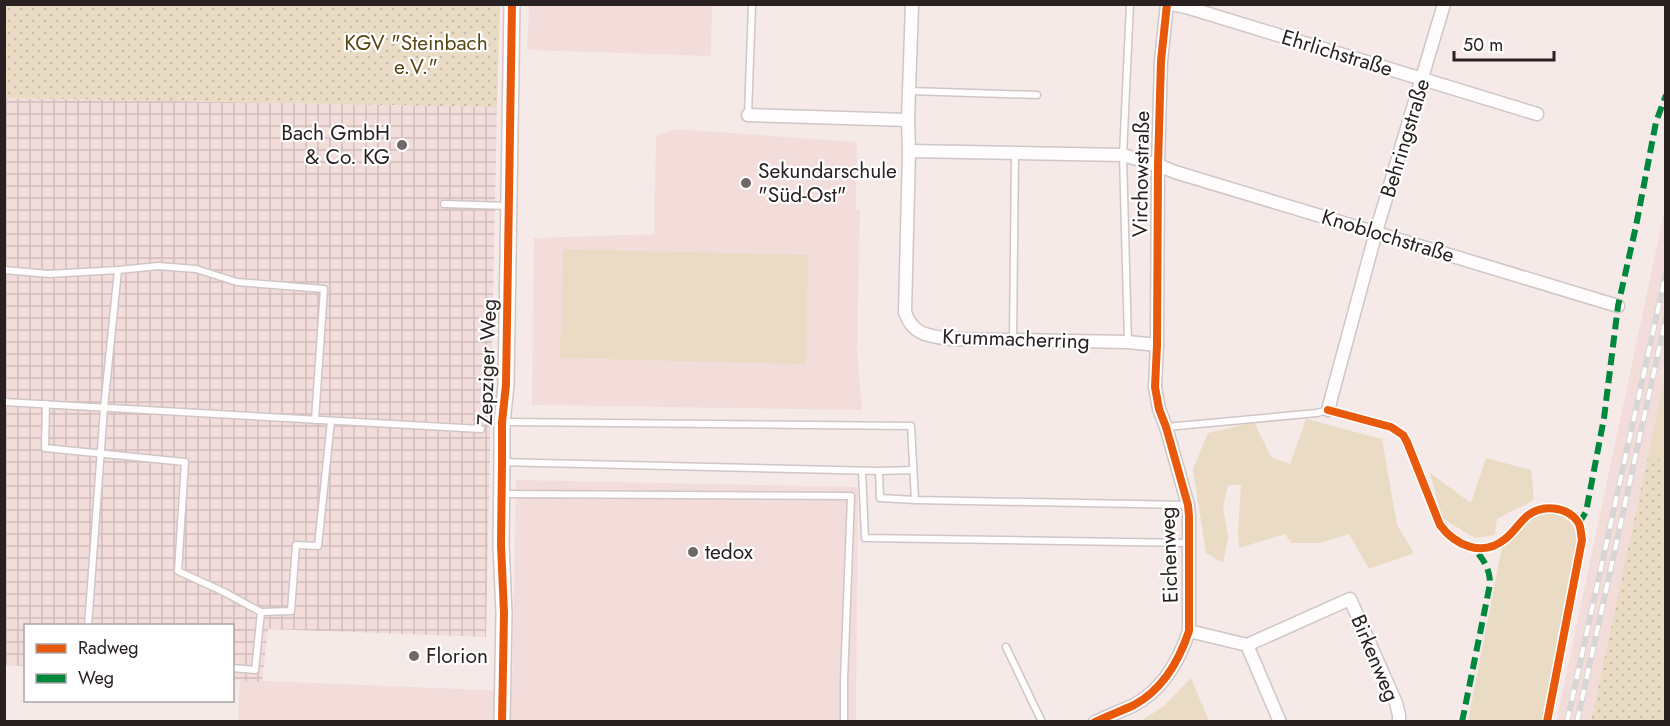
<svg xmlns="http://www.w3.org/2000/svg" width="1670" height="726" viewBox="0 0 1670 726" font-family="Jost,sans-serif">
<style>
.built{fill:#f3dddb}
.industrial{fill:url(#industrial-grid)}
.green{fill:#e9dbc4}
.garden{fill:url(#garden-dots)}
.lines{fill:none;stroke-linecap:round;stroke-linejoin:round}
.service-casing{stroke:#cfc6c5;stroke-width:9}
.minor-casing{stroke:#cfc6c5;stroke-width:15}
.tertiary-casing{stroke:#cfc6c5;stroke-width:18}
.service{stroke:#fefcfc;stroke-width:6}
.minor{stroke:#fefcfc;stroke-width:12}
.tertiary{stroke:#fefcfc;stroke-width:15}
.rail-casing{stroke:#d8d5d5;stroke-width:6}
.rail{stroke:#fff;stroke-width:4;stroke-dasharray:11;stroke-linecap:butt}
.quiet{stroke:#00873e;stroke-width:6;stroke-dasharray:12 6;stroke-linecap:butt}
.cycleway-casing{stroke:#fff;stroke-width:11}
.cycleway{stroke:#e8590c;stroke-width:8}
.poi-dot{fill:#716767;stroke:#fff;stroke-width:2}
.labels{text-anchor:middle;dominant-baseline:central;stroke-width:4.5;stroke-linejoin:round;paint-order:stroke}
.park-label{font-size:21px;fill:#584614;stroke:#fff}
.street-label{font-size:21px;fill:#292121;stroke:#fff}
.poi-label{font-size:21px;fill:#292121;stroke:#fff;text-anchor:start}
</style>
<defs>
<pattern id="industrial-grid" width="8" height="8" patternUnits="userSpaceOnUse" patternTransform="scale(1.5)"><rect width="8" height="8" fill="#f3dddb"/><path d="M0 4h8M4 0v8" fill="none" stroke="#d0bdbc"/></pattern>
<pattern id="garden-dots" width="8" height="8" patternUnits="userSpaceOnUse" patternTransform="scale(1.5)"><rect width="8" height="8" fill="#e9dbc4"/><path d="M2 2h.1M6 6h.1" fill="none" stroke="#c8bca8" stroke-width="1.8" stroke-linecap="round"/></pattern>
</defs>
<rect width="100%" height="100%" fill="#f6eae9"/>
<g class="built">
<polygon points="529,5 712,5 711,56 527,50"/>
<polygon points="675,129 857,142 856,210 860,210 857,349 862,410 532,405 534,238 654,234 656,136"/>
<polygon points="1665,208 1665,375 1623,578 1591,721 1556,722"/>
<polygon points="516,480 858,487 856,721 238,722 240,680 512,691"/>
</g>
<polygon class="industrial" points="4,98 497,107 486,637 268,629 262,682 233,680 232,626 26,626 25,666 5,665"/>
<g class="green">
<polygon points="563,249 808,255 806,364 560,358"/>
<polygon points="1665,375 1666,461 1665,461 1648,456"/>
<polygon points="1306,419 1382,439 1397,525 1414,553 1369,569 1349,534 1320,543 1291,543 1285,534 1239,548 1238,532 1241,485 1228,485 1223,507 1228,537 1223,563 1206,553 1193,469 1208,433 1254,422 1271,457 1290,464"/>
<polygon points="1486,458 1531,470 1534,500 1497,519 1495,535 1475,538 1442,518 1430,473 1471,503"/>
<path d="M1544 511C1564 513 1577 522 1578 543L1543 721H1468L1502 547 1509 541 1527 521Z"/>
<polygon points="1191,678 1209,721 1141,721 1164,706"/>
</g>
<g class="garden">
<polygon points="5,4 500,5 497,107 5,98"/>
<polygon points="1648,456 1665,461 1665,721 1591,721"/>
</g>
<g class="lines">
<defs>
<g id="service">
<polyline points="910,91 1037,95"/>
<polyline points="748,115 752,4"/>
<polyline points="444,204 508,206"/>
<polyline points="4,270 49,274 118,270 158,266 196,269 237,282 324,289 315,420"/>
<polyline points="1013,340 1015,153"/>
<polyline points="1128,342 1123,155 1130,4"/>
<polyline points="4,402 481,429"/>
<polyline points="46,404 45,448 185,462 178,571 224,592 261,612 291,611 296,545 318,546 331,421"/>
<polyline points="503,422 911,426 915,500 1188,505"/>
<polyline points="1166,427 1317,413 1328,410"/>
<polyline points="502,462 879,471 913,470"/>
<polyline points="862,471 865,538 1189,543"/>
<polyline points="879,471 880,498 915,500"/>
<polyline points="502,494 851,496 844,680 844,722"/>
<polyline points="88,626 104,408 118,270"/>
<polyline points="1006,647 1042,722"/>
<polyline points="232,668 255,670 261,612"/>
</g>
<g id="minor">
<path d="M912 4 908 120 909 151 905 312C912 335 929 336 951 339L1128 342 1157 345"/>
<polyline points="1171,4 1186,7 1537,114"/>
<polyline points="748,115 908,120"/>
<polyline points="909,151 1123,155 1158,165 1175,172 1618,306"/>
<polyline points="1328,410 1376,232 1444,4"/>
<polyline points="1189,631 1247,645 1350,599 1396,703 1399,715 1399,722"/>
<polyline points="1247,645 1280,722"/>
<path d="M1095 722C1108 716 1121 711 1134 705 1162 690 1179 661 1189 631V516L1188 505 1166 427 1159 409 1155 387 1157 345 1158 165 1161 61 1167 4"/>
</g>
<polyline id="tertiary" points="502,722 504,613 501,545 502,462 502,422 506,385 512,4"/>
</defs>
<use href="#service" class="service-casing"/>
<use href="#minor" class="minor-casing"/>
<use href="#tertiary" class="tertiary-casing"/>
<use href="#service" class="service"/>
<use href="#minor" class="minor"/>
<use href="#tertiary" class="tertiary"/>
<defs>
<g id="rail">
<polyline points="1567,722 1666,273"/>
<polyline points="1577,722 1666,317"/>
</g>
</defs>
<use href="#rail" class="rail-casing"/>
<use href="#rail" class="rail"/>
<g class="quiet">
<polyline points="1579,523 1586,512 1604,418 1618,306 1636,226 1656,122 1666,95"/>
<path d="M1462 722 1490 584C1490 568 1483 558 1472 547"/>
</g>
<defs>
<g id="cycleway">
<path d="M1328 410 1391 427 1403 435 1407 442 1440 525C1455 545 1482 558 1505 539 1513 533 1519 523 1527 516 1542 504 1567 506 1578 522 1581 526 1581 534 1582 540L1547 722"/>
<polyline points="502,722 504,613 501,545 502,462 502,422 506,385 512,4"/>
<path d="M1095 722C1108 716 1121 711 1134 705 1162 690 1179 661 1189 631V516L1188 505 1166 427 1159 409 1155 387 1157 345 1158 165 1161 61 1167 4"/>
</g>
</defs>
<use href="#cycleway" class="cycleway-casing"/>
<use href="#cycleway" class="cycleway"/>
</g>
<g class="poi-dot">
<circle cx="402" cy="145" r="6"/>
<circle cx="746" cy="183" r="6"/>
<circle cx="693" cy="552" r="6"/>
<circle cx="414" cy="656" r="6"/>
</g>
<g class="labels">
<g class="park-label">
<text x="416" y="43">KGV "Steinbach<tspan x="416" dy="24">e.V."</tspan></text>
</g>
<g class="street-label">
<text transform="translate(1337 53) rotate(17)">Ehrlichstraße</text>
<text transform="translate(1405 138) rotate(-73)">Behringstraße</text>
<text transform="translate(1141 174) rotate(-89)">Virchowstraße</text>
<text transform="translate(1388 236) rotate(17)">Knoblochstraße</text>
<text transform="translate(1016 339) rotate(2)">Krummacherring</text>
<text transform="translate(487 362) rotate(-88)">Zepziger Weg</text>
<text transform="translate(1169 555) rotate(-92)">Eichenweg</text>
<text transform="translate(1375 658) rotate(67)">Birkenweg</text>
</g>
<g class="poi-label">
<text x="390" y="133" text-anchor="end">Bach GmbH<tspan x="390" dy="24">&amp; Co. KG</tspan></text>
<text x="758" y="171">Sekundarschule<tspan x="758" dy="24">"Süd-Ost"</tspan></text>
<text x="705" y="552">tedox</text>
<text x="426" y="656">Florion</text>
</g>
</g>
<rect width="1670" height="726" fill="none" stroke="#292121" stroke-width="12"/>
<rect x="24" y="624" width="210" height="78" fill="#ffffff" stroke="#a9a6a6" stroke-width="1.5"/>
<rect x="36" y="644" width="30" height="9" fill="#e8590c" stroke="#a9a6a6" stroke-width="1.5"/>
<text x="78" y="654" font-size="18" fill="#292121">Radweg</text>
<rect x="36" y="674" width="30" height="9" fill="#00873e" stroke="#a9a6a6" stroke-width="1.5"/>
<text x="78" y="684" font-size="18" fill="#292121">Weg</text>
<path d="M1454 51v9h100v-9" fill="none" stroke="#292121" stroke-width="3"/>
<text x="1463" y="51" font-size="18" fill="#292121" stroke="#ffffff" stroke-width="4.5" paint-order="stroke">50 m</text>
</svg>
